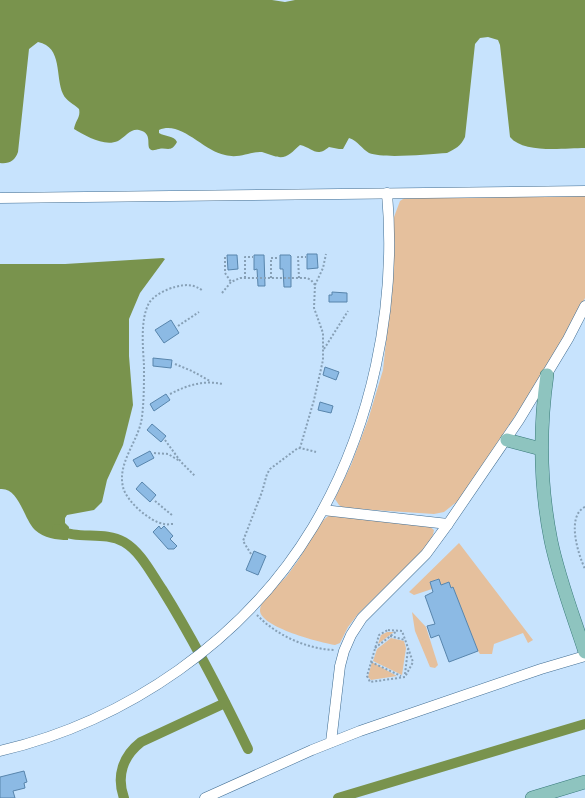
<svg xmlns="http://www.w3.org/2000/svg" width="585" height="798" viewBox="0 0 585 798" font-family="'DM Sans',sans-serif">
<style>
.green{fill:#e5c09d}
.water{fill:#79934d}
.lines{fill:none;stroke-linecap:round;stroke-linejoin:round}
.canal{stroke:#79934d;stroke-width:10}
.building{fill:#8cbae4;stroke:#5885ac}
.minor-casing{stroke:#416d92;stroke-width:11}
.major-casing{stroke:#377979;stroke-width:14}
.path{stroke:#87a0b6;stroke-width:2;stroke-dasharray:2 2;stroke-linecap:butt}
.minor{stroke:#fff;stroke-width:10}
.major{stroke:#8ec4bf;stroke-width:13}
</style>
<rect width="100%" height="100%" fill="#c7e3fd"/>
<g class="green">
<polygon points="585,196 585,298 571,326 532,391 459,500 444,512 434,514 343,508 339,505 335,499 336,496 351,465 368,420 383,370 393,275 394,217 400,201 406,197"/>
<path d="M330 515 429 526 434 530 433 535 430 541 421 552 358 614 348 627 340 643 335 645C322 643 259 627 260 610 262 596 277 586 286 577 290 572 293 567 297 562 306 549 317 522 330 515Z"/>
<polygon points="459,543 533,640 528,643 523,633 494,644 492,654 480,654 478,651 453,588 451,588 449,582 441,585 438,579 430,582 432,589 414,595 409,592"/>
<polygon points="412,612 426,627 438,665 435,668 430,667 415,631"/>
<polygon points="387,632 394,632 378,644 381,635"/>
<polygon points="391,638 404,641 406,648 402,675 373,661 377,649"/>
<polygon points="372,662 397,676 371,680 368,677"/>
</g>
<g class="water">
<path d="M0 0H272L285 2 295 0H585V148C564 148 524 154 510 137L500 45 498 40 488 37 480 38 475 44 465 137C461 146 455 149 447 153 429 154 384 159 369 153 362 149 358 141 349 138L343 149H339L329 147C316 158 313 148 300 145 291 153 286 160 274 156 270 155 266 153 262 152 250 151 240 159 225 155 203 151 181 120 159 130V133C165 137 174 135 177 142 171 153 167 147 159 149 156 149 153 152 150 149 146 145 153 133 139 130 131 128 125 137 118 141 104 147 86 136 74 129 75 121 81 117 79 109 74 104 66 101 63 94 55 77 63 47 38 42L29 49 18 152C15 161 9 164 0 163Z"/>
<path d="M163 258 165 259 140 293 129 319V356L133 405 123 445 107 480 102 502 94 510 67 515 65 518V523L69 527 68 540C56 540 44 538 35 530 23 518 19 487 0 489V264H65Z"/>
</g>
<g class="lines">
<g class="canal">
<path d="M57 529C77 541 103 530 124 542 141 552 151 573 162 589 195 642 221 693 248 749"/>
<path d="M124 798C116 776 123 756 141 742L225 703"/>
<polyline points="338,798 585,724"/>
</g>
</g>
<g class="building">
<polygon points="307,254 317,254 318,268 307,269"/>
<polygon points="227,255 237,255 238,269 228,270"/>
<polygon points="254,255 264,255 265,286 258,286 257,269 254,270"/>
<polygon points="280,255 290,255 291,256 291,287 284,287 283,269 280,269"/>
<polygon points="332,292 347,293 347,302 329,302 329,295 332,295"/>
<polygon points="171,320 179,333 164,343 155,330"/>
<polygon points="153,358 172,360 171,368 153,366"/>
<polygon points="325,367 339,372 336,380 323,375"/>
<polygon points="166,394 170,400 154,411 150,404"/>
<polygon points="320,402 333,406 331,413 318,410"/>
<polygon points="152,424 166,436 161,442 147,430"/>
<polygon points="150,451 154,458 137,467 133,460"/>
<polygon points="142,482 156,495 150,502 136,489"/>
<polygon points="159,526 161,529 164,526 173,536 170,539 177,546 174,549 168,549 153,532"/>
<polygon points="254,551 266,556 258,575 246,570"/>
<polygon points="439,579 441,585 449,582 451,588 453,587 478,651 449,662 439,635 431,638 427,626 435,624 425,596 433,592 430,582"/>
<polygon points="24,771 27,782 24,783 25,788 13,791 15,798 0,798 0,777"/>
</g>
<g class="lines">
<defs>
<g id="minor">
<polyline points="0,198 585,191"/>
<polyline points="323,510 448,524"/>
<polyline points="331,742 340,666 344,651 351,635 362,618 426,554 448,524 519,420 568,339 585,306"/>
<path d="M0 751C127 721 245 640 313 527 372 428 397 307 387 193"/>
<polyline points="205,798 312,750 360,731 541,669 585,656"/>
</g>
<g id="major">
<path d="M547 375C539 431 540 486 551 541 559 579 573 615 585 652"/>
<polyline points="507,440 541,449"/>
<polyline points="532,798 585,782"/>
</g>
</defs>
<use href="#minor" class="minor-casing"/>
<use href="#major" class="major-casing"/>
<g class="path">
<polyline points="225,257 225,273 231,282"/>
<polyline points="245,278 245,257 253,257"/>
<polyline points="271,278 271,258 279,258"/>
<polyline points="299,278 298,257 306,257"/>
<polyline points="315,285 323,268 326,254"/>
<polyline points="222,293 231,282 240,278 307,278 311,280 315,285 314,308 323,333 323,360 314,400 300,448"/>
<polyline points="178,326 199,312"/>
<polyline points="324,349 348,311"/>
<polyline points="175,364 192,371 210,381"/>
<path d="M170 394C188 385 203 380 223 384"/>
<polyline points="165,440 181,462 195,476"/>
<polyline points="154,453 168,454 180,461"/>
<polyline points="155,501 173,516"/>
<path d="M585 507C566 516 578 554 585 569"/>
<path d="M173 524C170 524 167 525 164 524 150 522 126 501 123 487 117 462 139 441 142 417 144 400 144 383 144 366 143 347 140 320 149 303 154 295 167 289 175 287 186 284 194 284 203 291"/>
<polyline points="251,554 243,541 262,492 267,474 270,469 298,448 305,449 316,452"/>
<path d="M257 615C276 635 306 649 335 650"/>
<polygon points="388,630 402,631 413,662 405,677 370,682 367,676 379,635"/>
<polyline points="390,636 405,640"/>
<polyline points="375,648 397,631"/>
<polyline points="371,662 401,676"/>
<polyline points="405,674 408,649"/>
</g>
<use href="#minor" class="minor"/>
<use href="#major" class="major"/>
</g>
</svg>
